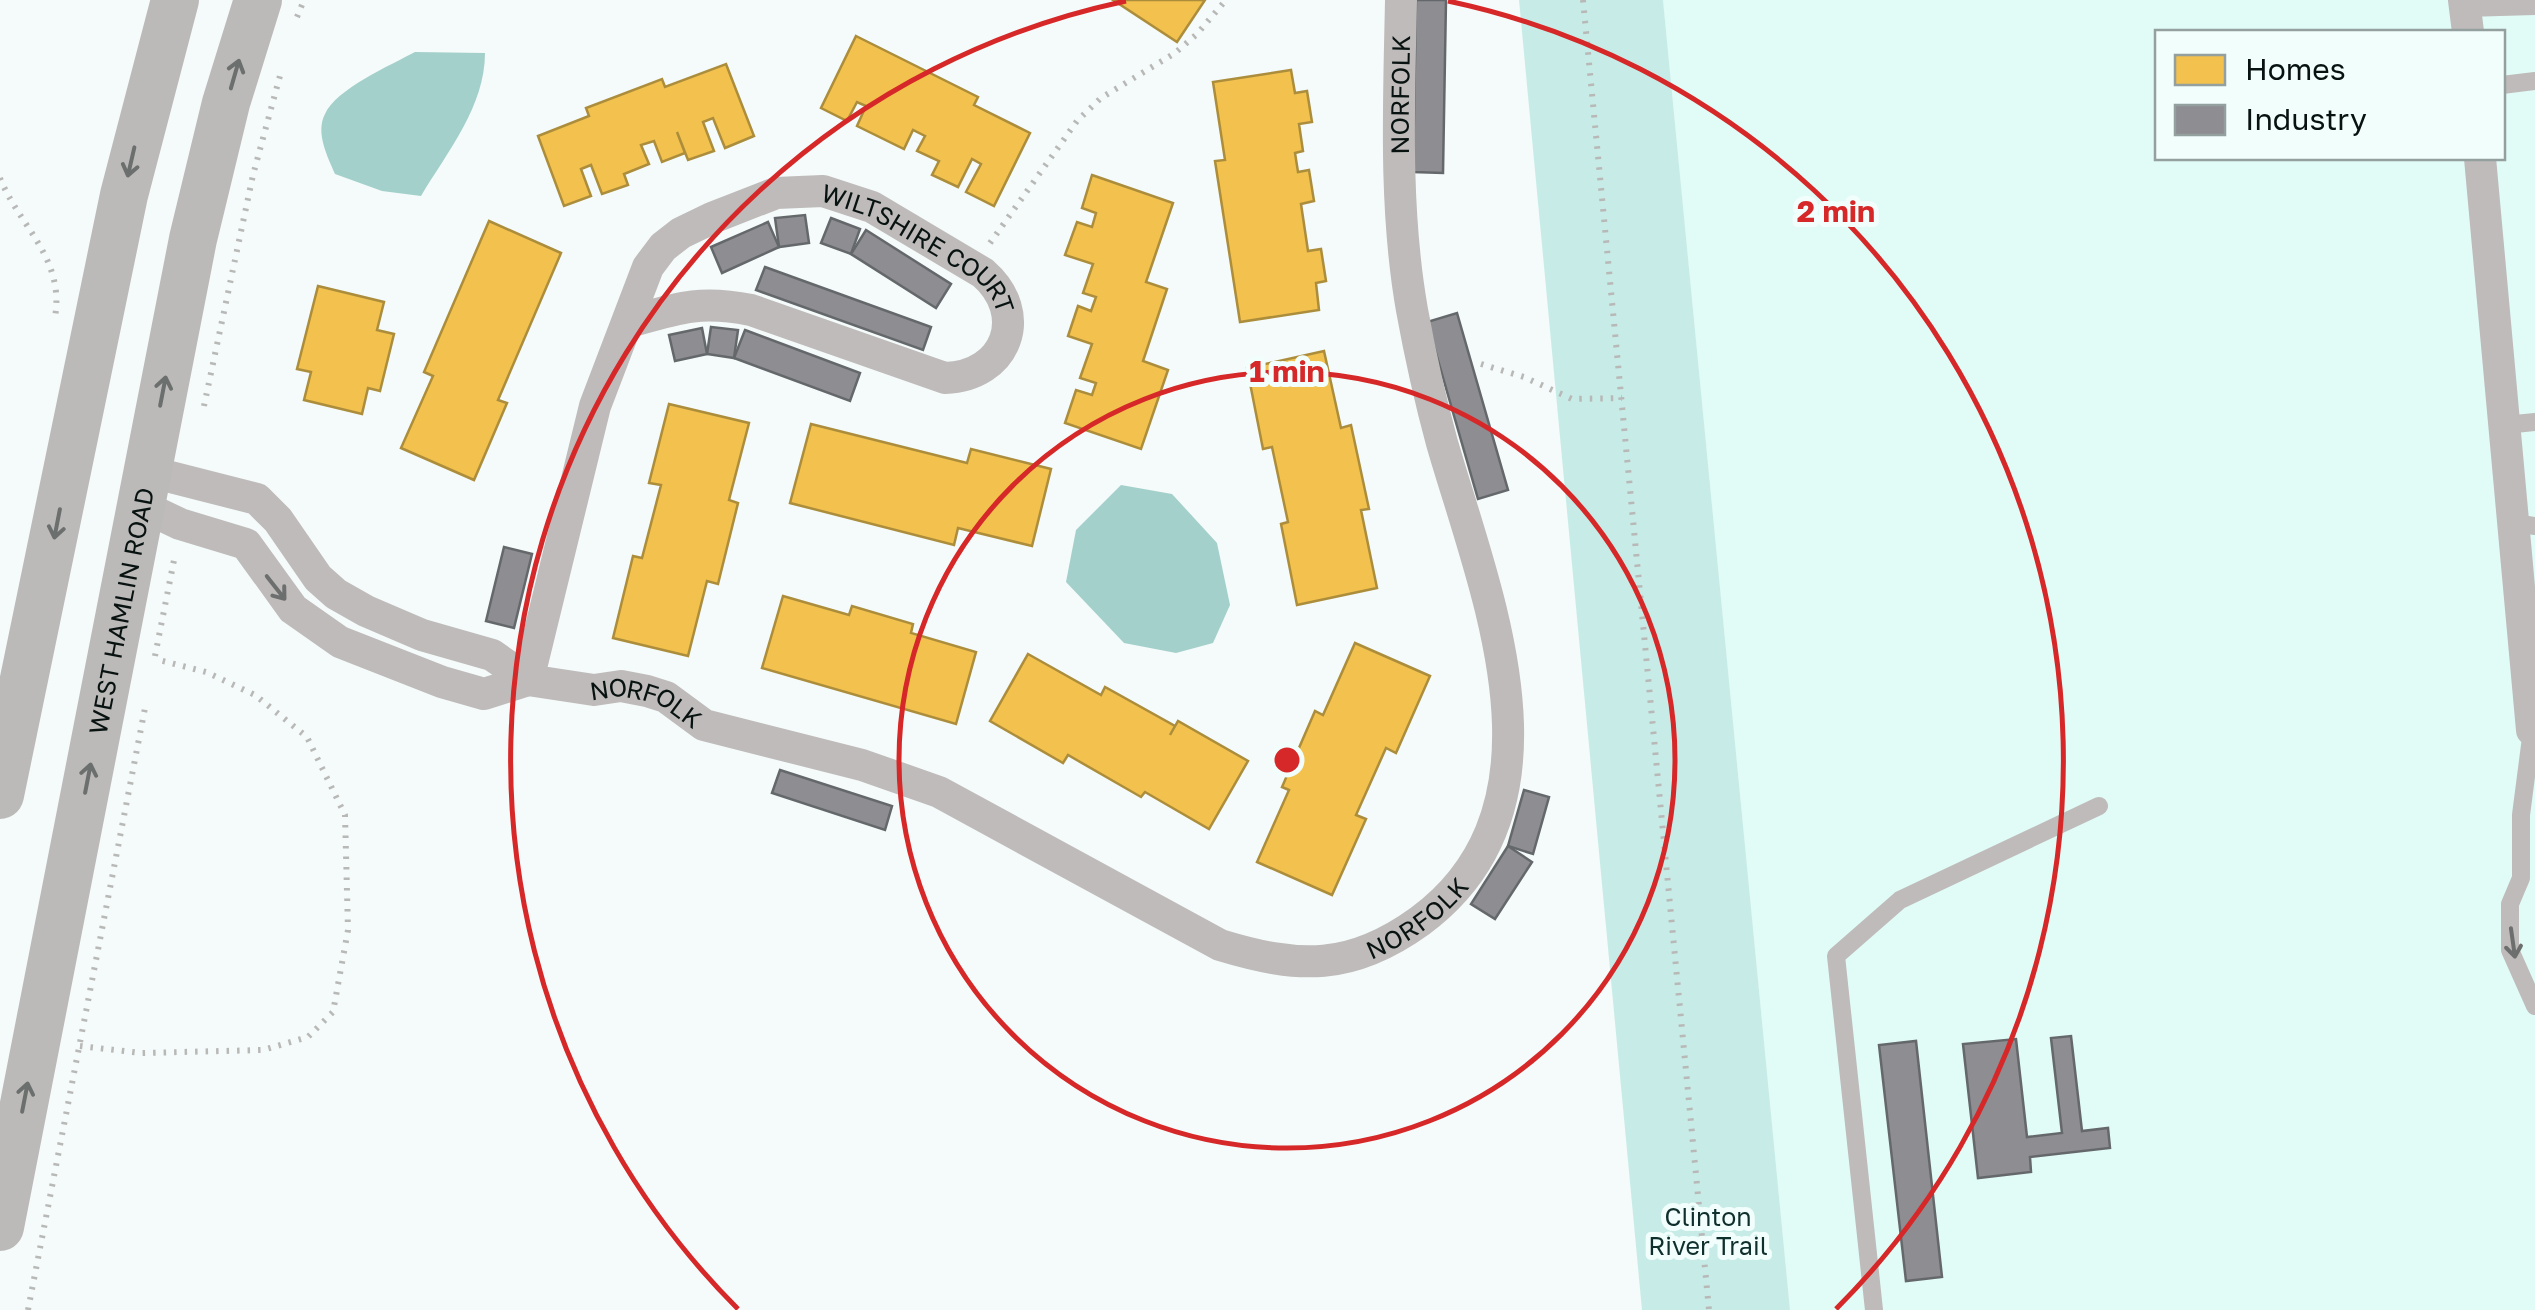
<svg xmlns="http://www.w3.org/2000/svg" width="2535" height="1310" viewBox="0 0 2535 1310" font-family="'Golos Text',sans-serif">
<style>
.built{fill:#e1fbf7;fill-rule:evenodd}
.green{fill:#c7ece7}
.water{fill:#a4d0cb}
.homes{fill:#f2c14e;stroke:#ac8d3c;stroke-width:2.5}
.industry{fill:#8d8d92;stroke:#65686b;stroke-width:2.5}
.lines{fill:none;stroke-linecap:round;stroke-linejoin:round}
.path{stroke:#b8b8b7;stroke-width:6;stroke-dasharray:2.5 8;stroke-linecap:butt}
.lane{stroke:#bebbba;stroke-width:18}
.street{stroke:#bebbba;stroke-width:32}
.secondary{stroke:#bcbab9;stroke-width:48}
.oneway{stroke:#6b6f6d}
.oneway2{stroke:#6c6f6e}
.ring{fill:none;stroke:#d62828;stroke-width:5}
.labels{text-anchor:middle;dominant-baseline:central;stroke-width:10;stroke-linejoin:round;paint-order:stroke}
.street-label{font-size:25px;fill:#081311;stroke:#f1fefc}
.park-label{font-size:25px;fill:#0f2f2c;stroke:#f1fefc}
.centre{fill:#d62828;stroke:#f1fefc;stroke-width:5}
.ring-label{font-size:30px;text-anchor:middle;font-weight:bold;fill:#d62828;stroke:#f1fefc;stroke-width:10;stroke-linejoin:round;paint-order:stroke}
</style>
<rect width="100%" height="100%" fill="#f4fbfa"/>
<path class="built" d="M1663 0H2535V1310H1790ZM2158 32H2502V158H2158Z"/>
<polygon class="green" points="1519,0 1663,0 1790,1310 1642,1310"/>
<g class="water">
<path d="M415 52 485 53C485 106 448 151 421 196L382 191 335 174C328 157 315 133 325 114 336 89 391 65 415 52Z"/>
<polygon points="1121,485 1172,494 1217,543 1230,605 1213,643 1176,653 1124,643 1066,582 1076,530"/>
</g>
<g class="homes">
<polygon points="1113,0 1205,0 1177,42"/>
<polygon points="856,36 978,97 974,105 1030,133 994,206 966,192 981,164 972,159 958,187 932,175 939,161 917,151 925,136 913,130 904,149 857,126 866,106 857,102 847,121 821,108"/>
<polygon points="726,64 754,136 725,148 713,118 703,122 714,151 688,160 677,132 685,153 662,162 654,141 641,145 649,164 624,174 628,185 602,194 591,165 581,169 591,196 564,206 538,136 589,116 586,108 662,79 665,87"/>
<polygon points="1291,70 1295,93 1307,91 1312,122 1299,124 1303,151 1295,153 1298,172 1309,170 1314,201 1301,204 1308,251 1321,249 1326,281 1316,283 1319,310 1240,322 1215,161 1225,160 1213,82"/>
<polygon points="1092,175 1173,203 1146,282 1167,289 1143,361 1168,370 1141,449 1065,423 1076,390 1092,395 1096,383 1080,378 1092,344 1068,336 1078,306 1091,311 1096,297 1083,293 1093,264 1065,255 1077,222 1092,227 1096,213 1082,208"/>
<polygon points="489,221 561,253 498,400 507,403 474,480 401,448 433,376 424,372"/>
<polygon points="318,286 384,302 377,330 394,334 380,391 368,388 362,414 304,400 311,372 297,369"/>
<polygon points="1324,351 1341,428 1351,425 1369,509 1361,510 1377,588 1297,605 1281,524 1288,522 1272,447 1263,449 1247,368"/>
<polygon points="669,404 749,423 729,500 738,503 718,584 707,581 688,656 613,638 633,556 642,558 661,485 649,483"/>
<polygon points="811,424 967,463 971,449 1051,469 1032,546 958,528 954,545 790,503"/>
<polygon points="783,596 849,615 852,606 913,624 911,633 976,652 956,724 762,668"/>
<polygon points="1355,643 1430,676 1396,753 1386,748 1356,815 1366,819 1332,895 1257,862 1289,790 1282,787 1315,711 1323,715"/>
<polygon points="1028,654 1101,695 1105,687 1175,726 1170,735 1178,721 1248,761 1209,829 1145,792 1141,797 1068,755 1063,763 990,721"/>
</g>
<g class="industry">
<polygon points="1416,0 1446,0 1443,173 1413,172"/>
<polygon points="805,215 809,243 779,247 775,218"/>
<polygon points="831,218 860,229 851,254 821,243"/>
<polygon points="768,222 779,247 722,273 711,247"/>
<polygon points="866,230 951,284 936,308 851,254"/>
<polygon points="765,267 931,327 923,350 756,290"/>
<polygon points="1457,313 1508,490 1478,499 1427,322"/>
<polygon points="711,327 738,330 734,358 707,354"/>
<polygon points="702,328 707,354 675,361 669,335"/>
<polygon points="745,330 860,373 850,401 734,358"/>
<polygon points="504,547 532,554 514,628 486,621"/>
<polygon points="780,770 892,806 885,830 772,793"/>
<polygon points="1524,790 1549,797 1533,854 1508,846"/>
<polygon points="1508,846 1532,862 1495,919 1471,904"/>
<polygon points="2071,1036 2082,1131 2108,1128 2110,1148 2030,1157 2031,1172 1978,1178 1963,1044 2016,1039 2027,1137 2062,1133 2051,1038"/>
<polygon points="1916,1041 1942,1277 1906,1281 1879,1045"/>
</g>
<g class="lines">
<g class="path">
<polyline points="1583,0 1709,1310"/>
<polyline points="297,17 304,0"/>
<path d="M0 178C19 226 65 258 55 317"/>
<polyline points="990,243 1077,121 1101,98 1175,53 1197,34 1226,0"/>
<polyline points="1481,364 1524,377 1572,399 1622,398"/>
<polyline points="204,406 253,175 281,72"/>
<polyline points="155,656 175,555"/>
<polyline points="80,1046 141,1053 263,1050 308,1037 333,1012 348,930 345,815 307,737 255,695 206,672 155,659"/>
<polyline points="28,1310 145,708"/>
</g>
<g class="lane">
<polyline points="2465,8 2535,6"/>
<polyline points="2502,85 2535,81"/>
<polyline points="2505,425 2535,422"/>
<polyline points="2515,523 2535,526"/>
<polyline points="2532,730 2521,815 2521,878 2510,904 2510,950 2535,1006"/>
<polyline points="1874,1310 1836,956 1900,900 2099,806"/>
</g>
<g class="street">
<polyline points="2464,0 2468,32"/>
<polyline points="2480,158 2532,730"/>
<path id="s1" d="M147 471 257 499 278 520 318 578 336 594 366 611 422 635 492 655 528 680 594 690 621 686 647 691 666 697 704 725 862 765 939 792 1220 945C1299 969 1351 971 1420 921 1577 805 1485 592 1442 443 1430 399 1420 354 1412 310 1394 208 1399 103 1401 0"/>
<polyline points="140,505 180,524 246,544 293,609 340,642 442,682 484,694 528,680"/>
<path id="s2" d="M528 680 595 406 648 267 663 247 681 233 712 218 776 193 823 191 872 207 983 273C1030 314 1007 376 945 378L751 310C699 300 678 308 629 322"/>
</g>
<g class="secondary">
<polyline points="0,795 124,195 175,0"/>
<path id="s3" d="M0 1227 193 239 226 103 258 0"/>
</g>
</g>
<defs><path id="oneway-shaft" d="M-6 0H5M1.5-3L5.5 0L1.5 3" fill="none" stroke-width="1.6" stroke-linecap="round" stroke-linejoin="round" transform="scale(2.5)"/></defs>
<g class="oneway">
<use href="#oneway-shaft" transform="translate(235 74) rotate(-74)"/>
<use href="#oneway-shaft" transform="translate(131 162) rotate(103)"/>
<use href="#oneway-shaft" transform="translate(163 391) rotate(-79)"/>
<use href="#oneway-shaft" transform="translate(57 524) rotate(101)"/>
<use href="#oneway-shaft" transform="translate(88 778) rotate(-79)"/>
<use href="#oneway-shaft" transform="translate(25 1097) rotate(-79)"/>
</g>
<g class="oneway2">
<use href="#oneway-shaft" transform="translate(276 588) rotate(52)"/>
<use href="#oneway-shaft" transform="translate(2513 943) rotate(82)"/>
</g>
<g class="ring">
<circle cx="1287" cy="760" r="388"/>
<path d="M738 1309A776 776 0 0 1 1126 1M1448 1A776 776 0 0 1 1836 1309"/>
</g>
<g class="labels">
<g class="street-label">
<text stroke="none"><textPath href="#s1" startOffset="2280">NORFOLK</textPath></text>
<text stroke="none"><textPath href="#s2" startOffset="742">WILTSHIRE COURT</textPath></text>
<text stroke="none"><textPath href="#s3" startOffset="628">WEST HAMLIN ROAD</textPath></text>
<text stroke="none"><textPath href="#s1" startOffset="572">NORFOLK</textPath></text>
<text stroke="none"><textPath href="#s1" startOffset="1412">NORFOLK</textPath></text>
</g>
<g class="park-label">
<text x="1708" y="1216">Clinton<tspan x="1708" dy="29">River Trail</tspan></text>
</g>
</g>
<circle cx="1287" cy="760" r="15" class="centre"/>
<g class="ring-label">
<text x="1836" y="222">2 min</text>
<text x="1287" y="382">1 min</text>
</g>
<rect x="2155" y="30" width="350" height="130" fill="#f1fefc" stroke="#94a09e" stroke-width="2.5"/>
<rect x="2175" y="55" width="50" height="30" fill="#f2c14e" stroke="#94a09e" stroke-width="2.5"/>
<text x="2245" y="80" font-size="30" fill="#081311">Homes</text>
<rect x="2175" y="105" width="50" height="30" fill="#8d8d92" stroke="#94a09e" stroke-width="2.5"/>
<text x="2245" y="130" font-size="30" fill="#081311">Industry</text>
</svg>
